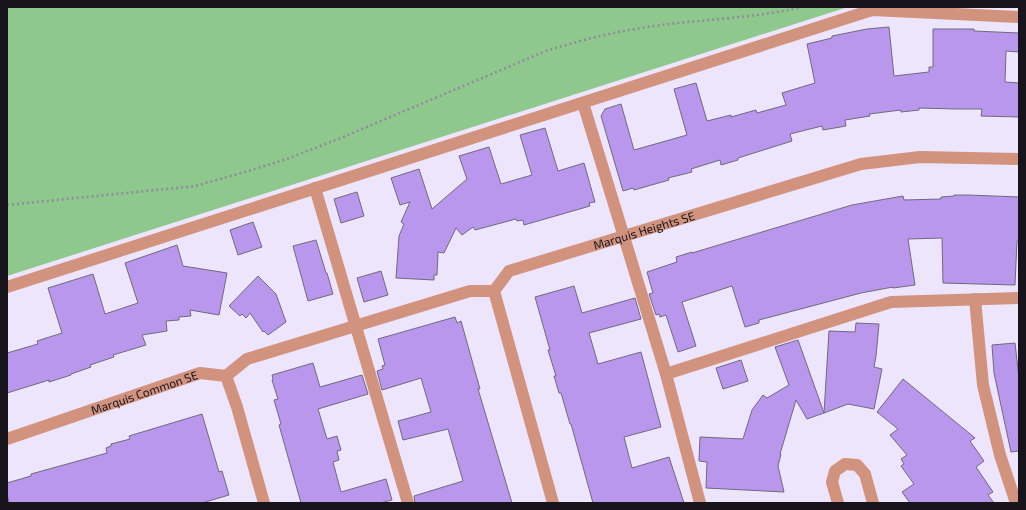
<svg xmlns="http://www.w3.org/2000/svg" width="1026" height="510" viewBox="0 0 1026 510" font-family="'Exo 2',sans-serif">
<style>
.grass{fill:#8ec88c}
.building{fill:#b997ed;stroke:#70697d}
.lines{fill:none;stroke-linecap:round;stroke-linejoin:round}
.path{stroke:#918b9b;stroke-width:2.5;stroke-dasharray:2 3;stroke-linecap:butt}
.minor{stroke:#d1927e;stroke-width:12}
.labels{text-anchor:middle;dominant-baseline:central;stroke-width:3;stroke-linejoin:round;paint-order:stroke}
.street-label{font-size:12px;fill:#17141c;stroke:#ede5fc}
</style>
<rect width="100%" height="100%" fill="#ede5fc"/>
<polygon class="grass" points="7,7 848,7 7,276"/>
<g class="building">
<polygon points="889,27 894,76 929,72 929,67 933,67 933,29 974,29 974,31 1019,33 1019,52 1006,51 1005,82 1019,83 1019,117 981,116 982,109 956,109 919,108 919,110 901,112 901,110 869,114 870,116 845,120 846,126 823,130 822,126 790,134 792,141 738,158 738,160 721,165 720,160 691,169 692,172 668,178 669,180 634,190 633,188 623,191 601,116 605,109 621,104 634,150 687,135 674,89 696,83 707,121 731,115 731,117 756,110 757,113 786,105 782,93 815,83 807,44 832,38 832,36 867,29"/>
<polygon points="545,128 558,171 584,163 595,202 589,203 590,206 524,225 523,220 517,221 516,219 475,230 473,227 462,235 456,228 444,253 438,252 437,275 434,275 434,280 396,278 399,236 404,224 401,222 410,202 400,205 391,178 419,169 432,209 467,179 459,156 489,147 501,184 532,175 520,135"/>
<polygon points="357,192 364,216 341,223 334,199"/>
<polygon points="954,195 968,195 1019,197 1019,241 1017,241 1015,285 943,283 942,238 908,239 915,285 893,288 893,287 861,293 759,320 759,323 745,327 732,286 682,302 696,346 678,352 666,315 660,317 659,314 656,315 649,294 653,293 647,272 677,262 676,257 692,252 692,253 852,205 903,196 904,200 941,199 941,197 954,196"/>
<polygon points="253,222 262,247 238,255 230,230"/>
<polygon points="316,240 326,273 327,273 333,294 308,301 293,246"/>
<polygon points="177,245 183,266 227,273 219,315 190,310 191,316 179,317 179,320 166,321 167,331 142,335 146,345 113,355 114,357 90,365 91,367 71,374 71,375 49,382 49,380 7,393 7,353 38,344 37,341 62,333 48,288 93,274 105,314 138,303 125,263"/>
<polygon points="381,271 388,295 364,302 357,278"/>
<polygon points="258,276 276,294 286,322 268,335 264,331 263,332 250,313 246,318 242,314 240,316 229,306"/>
<polygon points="574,286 582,313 635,298 641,319 589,333 598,364 641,352 661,427 624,437 632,468 669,457 684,503 593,503 571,424 570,424 561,393 559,393 554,376 556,376 548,350 550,350 535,297"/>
<polygon points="455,317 457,323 461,321 480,389 478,389 512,503 415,503 414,496 463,481 448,429 403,440 398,421 431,412 421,378 382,390 377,371 383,369 382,366 385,365 378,339"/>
<polygon points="856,323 879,324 876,356 874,367 882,369 874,409 848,404 824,413 829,331 855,332"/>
<polygon points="798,340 824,413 807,419 796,400 780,454 781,454 778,466 784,492 706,488 707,462 699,461 700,437 743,439 752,410 763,395 767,398 789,385 775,347"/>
<polygon points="1015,343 1019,378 1019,451 1011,452 994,373 992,345"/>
<polygon points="741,360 748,381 723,389 716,368"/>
<polygon points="313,363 320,387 362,375 368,394 318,409 327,439 337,436 341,450 337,451 339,460 333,462 341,492 386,479 392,500 380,503 301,503 279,425 281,424 274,400 278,399 272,380 273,379 272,375"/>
<polygon points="903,379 975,438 970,441 984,461 976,467 993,492 988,495 994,503 910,503 902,492 914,484 901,466 904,464 901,459 907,455 890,435 898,429 877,412"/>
<polygon points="202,414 219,472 222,471 229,495 202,503 9,503 7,494 7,483 31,476 31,474 107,453 106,448 111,446 111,444 130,439 129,436"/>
</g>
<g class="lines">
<path class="path" d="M7 205 195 186 245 172 284 160 336 140 546 51C575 42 604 34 635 29 690 19 747 20 802 7"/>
<g class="minor">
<polyline points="583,103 666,374 700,503"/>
<polyline points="315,188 408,503"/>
<polyline points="7,287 872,10 1019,17"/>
<polyline points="975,299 983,385 1000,455 1016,503"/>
<polyline points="666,374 891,302 1019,298"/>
<polyline points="226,376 247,359 470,291 494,291"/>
<path id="s1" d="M7 439 200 373 226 376 237 407 264 503"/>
<path id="s2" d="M553 503 494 291 509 271 861 164 920 157 1019 159"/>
<polyline points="838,503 832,482 835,471 845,464 857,465 865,474 873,503"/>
</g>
</g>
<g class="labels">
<g class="street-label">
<text stroke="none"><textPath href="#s2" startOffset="386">Marquis Heights SE</textPath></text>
<text stroke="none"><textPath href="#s1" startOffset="145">Marquis Common SE</textPath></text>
</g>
</g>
<rect width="1026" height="510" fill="none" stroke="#17141c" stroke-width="16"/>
</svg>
